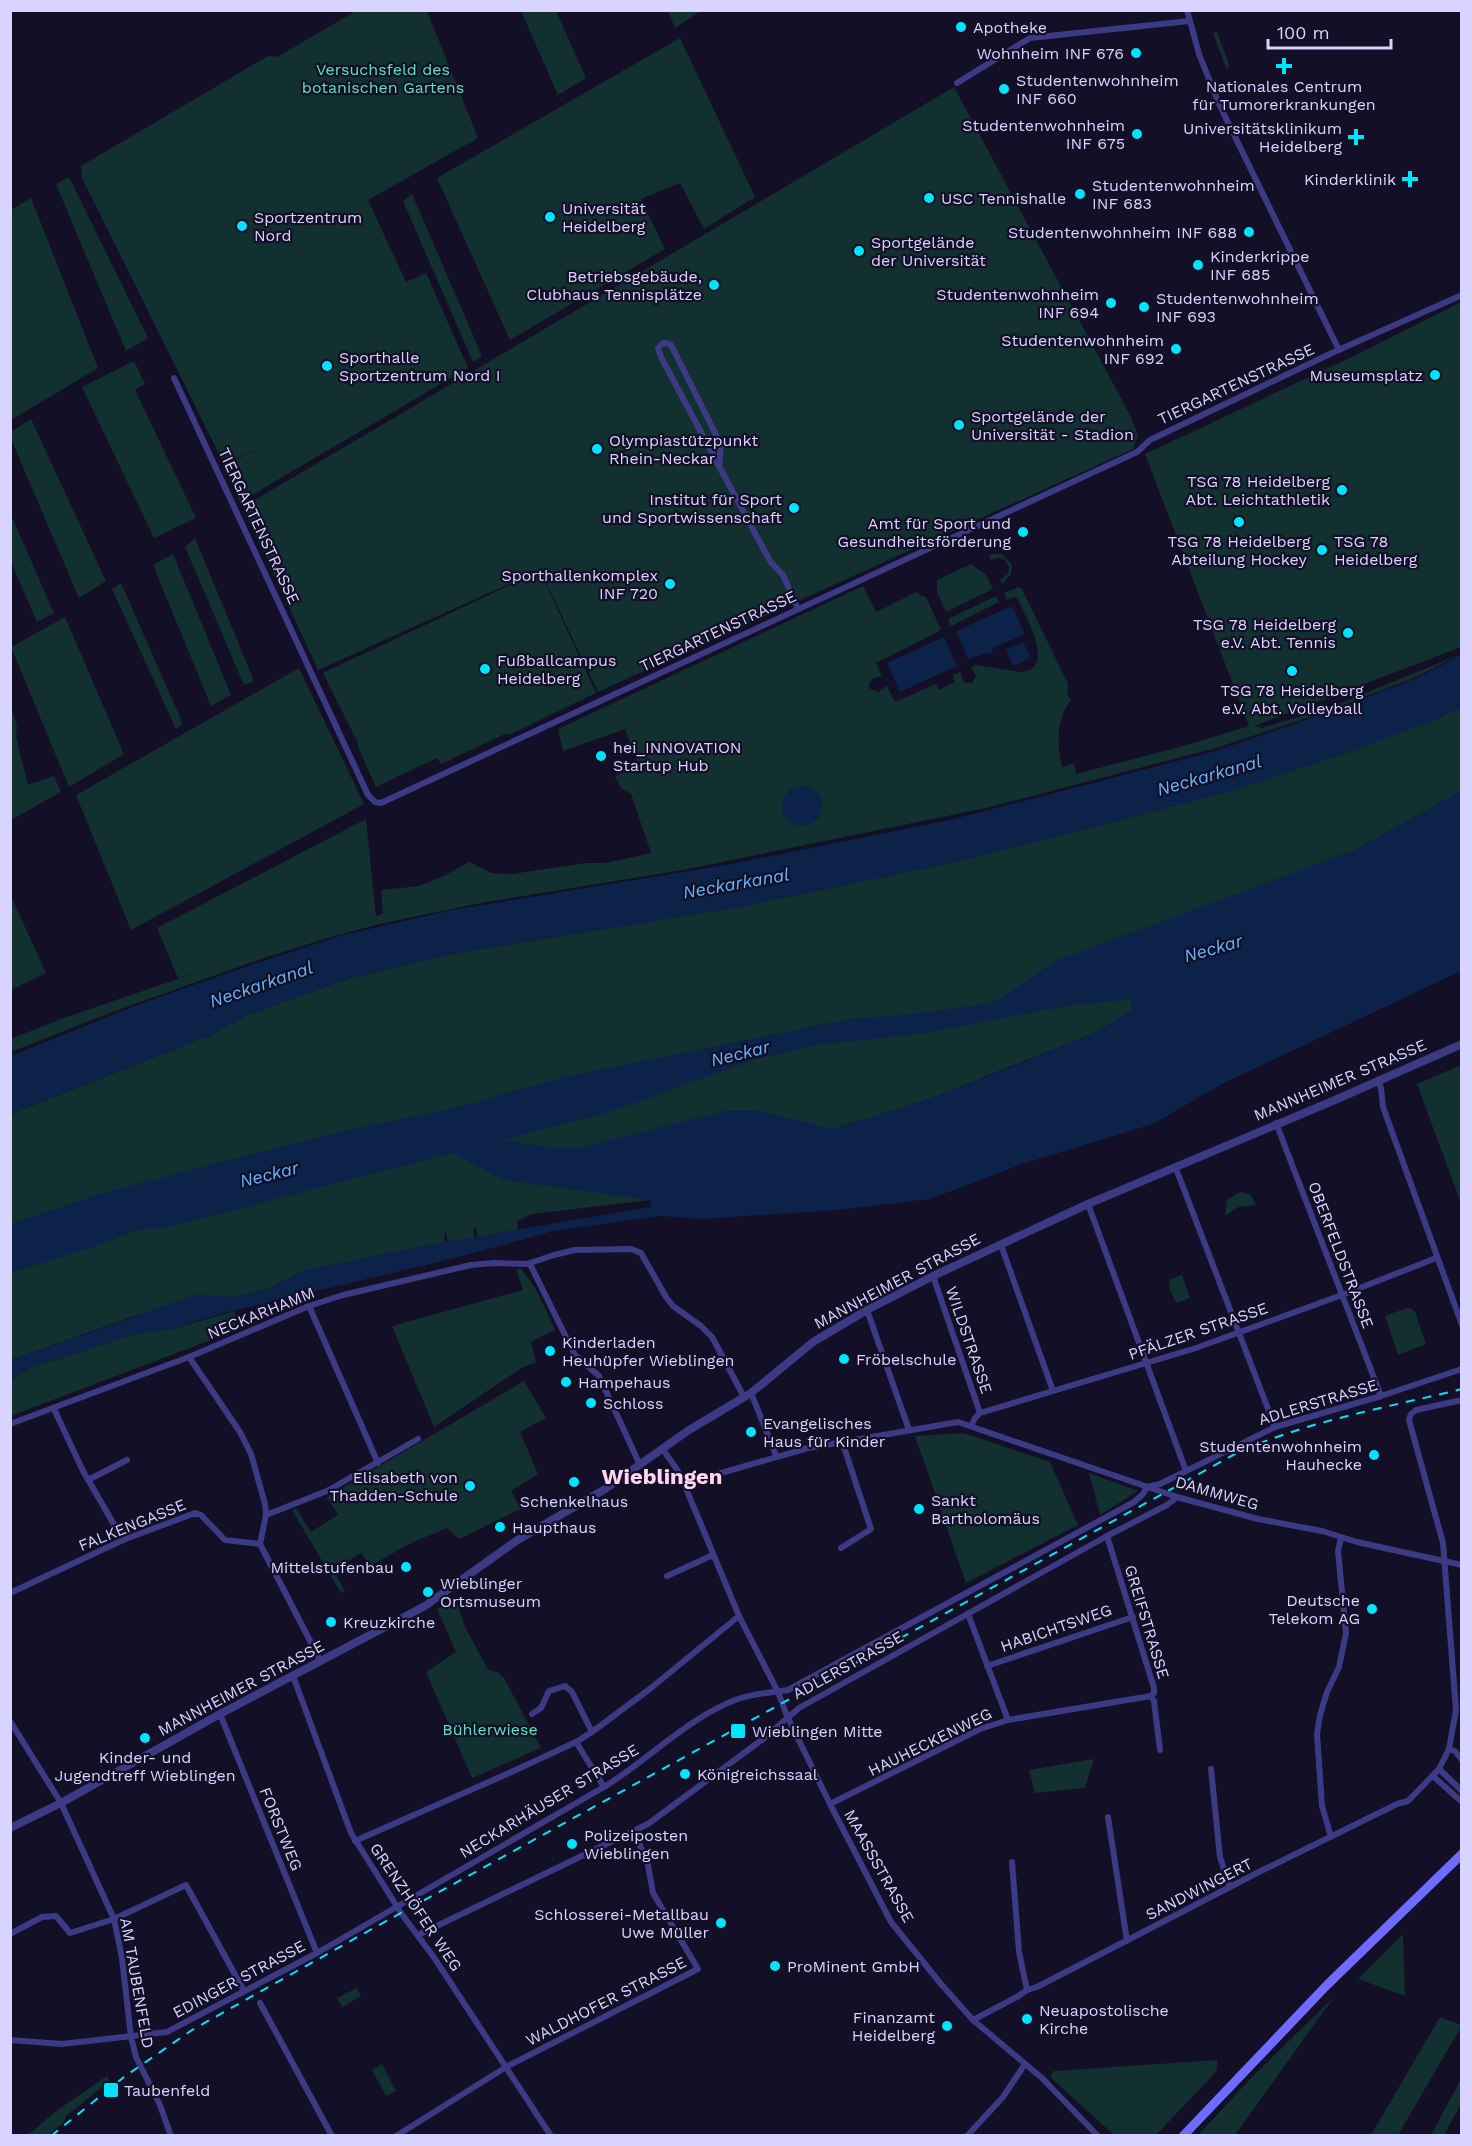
<svg xmlns="http://www.w3.org/2000/svg" width="1472" height="2146" viewBox="0 0 1472 2146" font-family="'Work Sans',sans-serif">
<style>
.green{fill:#12302f}
.water{fill:#0c2248;fill-rule:evenodd}
.lines{fill:none;stroke-linecap:round;stroke-linejoin:round}
.minor{stroke:#3d3a85;stroke-width:6}
.tertiary{stroke:#3d3a85;stroke-width:8}
.secondary{stroke:#6f6bff;stroke-width:9}
.rail{stroke:#00e5ff;stroke-width:2;stroke-dasharray:9 8;stroke-linecap:butt}
.poi-dot{fill:#00e5ff;stroke:#130f26;stroke-width:2}
.labels{text-anchor:middle;dominant-baseline:central;stroke-width:4.5;stroke-linejoin:round;paint-order:stroke}
.poi-label{font-size:16px;fill:#d9d4ff;stroke:#130f26;text-anchor:start}
.park-label{font-size:16px;fill:#5fe0c0;stroke:#130f26}
.street-label{font-size:16px;fill:#d9d4ff;stroke:#130f26}
.water-label{font-size:18px;font-style:italic;fill:#62b6ff;stroke:#130f26}
.district-label{font-size:22px;font-weight:bold;fill:#ffd6f0;stroke:#130f26}
</style>
<rect width="100%" height="100%" fill="#130f26"/>
<g class="green">
<polygon points="702,10 675,28 668,11 668,10"/>
<polygon points="356,11 427,11 478,138 368,200 406,282 426,273 468,368 240,502 224,465 287,435 224,464 82,178 81,166 268,56 277,57"/>
<polygon points="521,11 556,11 586,78 558,95"/>
<polygon points="1217,32 1230,67 1226,68 1213,33"/>
<polygon points="680,38 755,197 704,229 680,183 641,199 665,249 510,340 437,178"/>
<polygon points="954,87 1130,415 1138,435 1133,449 598,692 540,570 318,670 243,507"/>
<polygon points="69,177 148,338 126,351 56,184"/>
<polygon points="412,194 482,356 473,362 403,201"/>
<polygon points="31,198 98,368 11,420 11,210"/>
<path d="M1461 302V647L1254 726 1262 728 1334 706 1461 654 1418 676 1331 710 1216 748 986 808 683 870 481 903 384 923 334 936 264 958 115 1011 11 1052V1039L61 1019 195 973 178 978 157 928 366 819 376 916 383 914 381 890 419 886 446 875 469 862 491 873 512 874 586 863H606L651 853 631 794 621 788 615 776 639 766 625 729 563 751 558 729 863 586 876 612 917 592 921 596 926 597 941 630 876 663 882 676 872 679 869 685 870 689 878 692 887 686 895 702 936 684 939 690 955 682 953 675 960 672 964 683H972L976 676 971 667 976 665 1021 672C1057 669 1025 615 1017 598L1014 597 1007 600 1004 593 1019 587 1022 589 1068 684 1067 695 1071 700C1056 719 1057 744 1062 767L1074 763 1076 774 1187 745 1249 726 1145 454 1356 355Z"/>
<polygon points="134,361 145,384 135,390 196,518 154,538 82,387"/>
<polygon points="31,419 106,581 79,598 11,439 11,432"/>
<polygon points="11,515 54,613 37,622 11,562"/>
<polygon points="195,538 254,681 244,685 185,547"/>
<polygon points="173,554 231,695 211,706 153,565"/>
<polygon points="993,554 1002,554 1012,565 1011,574 1002,584 1000,580 1008,574 1009,567 1004,559 997,558 991,560 989,555"/>
<polygon points="971,564 986,575 993,589 946,612 937,592 937,580"/>
<polygon points="540,571 596,693 509,735 507,733 441,764 437,758 376,787 358,747 358,743 323,673"/>
<polygon points="121,583 183,724 176,729 112,589"/>
<polygon points="996,596 999,602 951,626 948,619"/>
<polygon points="65,617 124,754 69,787 11,647"/>
<polygon points="299,668 364,804 131,930 76,795"/>
<polygon points="1461,707 1461,870 1108,1025 1097,1032 932,1098 834,1129 651,1200 532,1214 517,1221 519,1233 478,1239 476,1227 473,1229 475,1240 448,1244 446,1233 444,1233 445,1242 303,1271 267,1289 237,1297 137,1315 11,1360 11,1114 211,1035 249,1014 354,977 457,953 738,907 956,862 1224,793 1437,719"/>
<polygon points="11,708 17,726 16,736 28,785 54,776 61,792 11,820"/>
<polygon points="10,894 46,973 11,990 10,990"/>
<polygon points="1461,1065 1461,1203 1417,1084"/>
<polygon points="1240,1192 1250,1194 1256,1205 1238,1207 1225,1216 1227,1200"/>
<polygon points="516,1269 522,1269 538,1293 555,1330 531,1342 536,1362 523,1367 434,1427 392,1326 523,1290"/>
<polygon points="1182,1275 1190,1298 1176,1303 1170,1290 1169,1280"/>
<polygon points="1407,1308 1412,1309 1415,1312 1426,1344 1398,1355 1385,1316"/>
<polygon points="235,1311 237,1330 11,1416 11,1380 31,1368 138,1333 172,1329"/>
<polygon points="524,1381 546,1418 520,1432 538,1474 511,1491 521,1509 459,1539 447,1528 411,1543 370,1566 361,1553 333,1570 345,1591 341,1593 292,1510 296,1508 311,1532 338,1515 327,1497"/>
<polygon points="964,1433 1050,1462 1078,1525 966,1583 915,1436"/>
<polygon points="1089,1473 1138,1491 1100,1515"/>
<polygon points="456,1599 465,1627 488,1669 499,1673 504,1678 541,1748 472,1778 426,1672 456,1652 437,1609"/>
<polygon points="1094,1759 1085,1788 1035,1793 1029,1770"/>
<polygon points="1403,1934 1405,1996 1358,1979"/>
<polygon points="357,1988 361,1996 342,2007 337,1998"/>
<polygon points="1334,1997 1235,2135 1198,2135 1253,2076"/>
<polygon points="1440,2017 1461,2025 1461,2027 1398,2135 1371,2135"/>
<polygon points="1217,2060 1217,2069 1213,2075 1156,2135 1114,2135 1050,2077 1054,2071"/>
<polygon points="382,2064 396,2091 386,2096 372,2070"/>
<polygon points="107,2076 110,2081 66,2116 64,2122 48,2135 28,2135 55,2112"/>
<polygon points="1461,2079 1461,2104 1444,2135 1431,2135"/>
</g>
<g class="water">
<polygon points="1012,606 1025,634 993,648 992,654 986,653 968,659 956,631"/>
<polygon points="944,637 957,666 900,692 887,663"/>
<polygon points="1023,642 1031,658 1013,666 1006,649"/>
<polygon points="1461,655 1461,707 1437,719 1347,753 1224,793 956,862 738,907 457,953 354,977 249,1014 211,1035 11,1114 11,1056 132,1007 236,970 343,935 452,910 732,864 950,820 1216,751 1331,711 1419,677"/>
<circle cx="802" cy="806" r="20"/>
<path d="M1461 791V971L1222 1084 1153 1124 1019 1165 930 1199 838 1210 701 1219 660 1216 554 1231 447 1260 224 1313 172 1329 138 1333 31 1368 11 1380V1360L196 1295 237 1297 267 1289 306 1270 445 1242 651 1207 650 1200 504 1180 452 1153 161 1229H140L99 1245 11 1273V1224L103 1193 326 1135 453 1108 569 1076 849 1019 905 1015 986 1004 1002 997 1055 961 1352 851ZM1132 999 1131 1010 1097 1032 1026 1061 932 1098 834 1129 755 1110H729L582 1147 555 1148 502 1140 612 1111 753 1060 816 1045 927 1033 1066 1006Z"/>
</g>
<g class="lines">
<g class="minor">
<polyline points="1187,10 1199,54 1219,104 1339,350"/>
<polyline points="957,83 1030,38 1189,21"/>
<polygon points="663,343 667,343 671,345 721,445 719,466 661,357 658,348"/>
<path d="M174 378 368 795 375 802 381 803C633 686 885 568 1137 452L1150 440 1334 352 1462 295"/>
<polyline points="719,466 770,561 783,575 798,609"/>
<polyline points="1378,1081 1381,1088 1383,1107 1462,1325"/>
<polyline points="1276,1123 1381,1396"/>
<polyline points="1175,1166 1275,1427"/>
<polyline points="1088,1204 1186,1471"/>
<polyline points="1001,1245 1053,1391"/>
<polyline points="530,1264 575,1355 599,1376 640,1465"/>
<polyline points="933,1276 980,1413"/>
<polyline points="309,1306 378,1463"/>
<polyline points="867,1310 909,1430"/>
<polyline points="189,1357 240,1432 251,1454 265,1504 266,1515 260,1544"/>
<polyline points="751,1393 776,1455"/>
<polyline points="54,1409 83,1471 123,1540"/>
<polyline points="10,1424 189,1357 309,1306 343,1295 471,1265 494,1263 527,1264 554,1255 575,1250 631,1249 641,1253 666,1297 673,1306 701,1326 712,1337 744,1397"/>
<polyline points="971,1426 975,1418 980,1413 1196,1348 1342,1295 1436,1258"/>
<polyline points="662,1448 680,1474 739,1616 778,1692 787,1716 830,1804 891,1922 941,1984 973,2020 1042,2078 1098,2136"/>
<polyline points="88,1480 127,1460"/>
<polyline points="683,1484 808,1448 958,1422 1177,1497 1258,1519 1322,1531 1357,1542 1462,1565"/>
<polyline points="266,1515 327,1491 418,1439"/>
<polyline points="1107,1536 1154,1688 1154,1693 1151,1696 1154,1701 1160,1750"/>
<polyline points="260,1544 321,1662"/>
<polyline points="841,1548 871,1529 842,1441"/>
<polyline points="667,1576 713,1555"/>
<polyline points="10,1593 123,1540 195,1513 201,1515 225,1540 260,1544"/>
<polyline points="968,1614 1008,1720"/>
<polyline points="987,1666 1133,1617"/>
<polyline points="293,1676 351,1833 401,1913 435,1959 551,2136"/>
<polyline points="220,1714 317,1953"/>
<polyline points="532,1714 541,1708 549,1691 565,1686 572,1692 592,1732"/>
<polyline points="10,1721 61,1803 114,1919 122,1958 131,2037 136,2057 160,2105 171,2136"/>
<polyline points="576,1742 604,1787"/>
<polyline points="1449,1749 1455,1751 1462,1760"/>
<polyline points="1211,1769 1220,1857 1230,1887"/>
<polyline points="1439,1769 1462,1791"/>
<polyline points="1434,1777 1462,1802"/>
<polyline points="830,1804 980,1729 1008,1720 1151,1696"/>
<polyline points="1108,1817 1127,1941"/>
<polyline points="1331,1837 1322,1806 1317,1734 1320,1715 1327,1692 1339,1667 1346,1633 1338,1551 1341,1538"/>
<polyline points="355,1841 507,1774 576,1742 592,1732 651,1688 739,1616"/>
<polyline points="1012,1862 1019,1952 1027,1990"/>
<polyline points="10,1934 42,1917 56,1916 70,1933 114,1919 186,1885 244,1991"/>
<polyline points="418,1935 648,1824 763,1739 799,1708 1107,1536 1167,1505 1177,1497"/>
<polyline points="260,2003 332,2136"/>
<polyline points="973,2020 1017,1997 1027,1990 1037,1987 1257,1873 1397,1804 1408,1801 1439,1769 1449,1749 1456,1710 1443,1543 1409,1420 1411,1414 1416,1410 1462,1400"/>
<path d="M10 2040 62 2044 167 2032 317 1953 604 1787C648 1760 690 1716 738 1699 755 1693 771 1693 788 1690L1134 1502 1143 1494 1147 1487 1160 1484 1275 1427 1381 1396 1462 1369"/>
<polyline points="396,2136 506,2067 698,1969 653,1893 648,1865 634,1831"/>
<polyline points="967,2136 1003,2097 1025,2064"/>
</g>
<polyline class="tertiary" points="10,1828 61,1803 220,1714 425,1606 516,1541 605,1489 689,1430 751,1393 813,1342 867,1310 933,1276 1088,1204 1335,1100 1462,1044"/>
<polyline class="secondary" points="1183,2136 1327,1985 1462,1854"/>
<path class="rail" d="M51 2136 124 2077 192 2030 370 1930 1235 1454C1306 1421 1385 1408 1462 1389"/>
</g>
<g class="poi-dot">
<circle cx="961" cy="27" r="6"/>
<circle cx="1136" cy="53" r="6"/>
<path d="M1281 57h6v6h6v6h-6v6h-6v-6h-6v-6h6z"/>
<circle cx="1004" cy="89" r="6"/>
<circle cx="1137" cy="134" r="6"/>
<path d="M1353 128h6v6h6v6h-6v6h-6v-6h-6v-6h6z"/>
<path d="M1407 170h6v6h6v6h-6v6h-6v-6h-6v-6h6z"/>
<circle cx="1080" cy="194" r="6"/>
<circle cx="929" cy="198" r="6"/>
<circle cx="550" cy="217" r="6"/>
<circle cx="242" cy="226" r="6"/>
<circle cx="1249" cy="232" r="6"/>
<circle cx="859" cy="251" r="6"/>
<circle cx="1198" cy="265" r="6"/>
<circle cx="714" cy="285" r="6"/>
<circle cx="1111" cy="303" r="6"/>
<circle cx="1144" cy="307" r="6"/>
<circle cx="1176" cy="349" r="6"/>
<circle cx="327" cy="366" r="6"/>
<circle cx="1435" cy="375" r="6"/>
<circle cx="959" cy="425" r="6"/>
<circle cx="597" cy="449" r="6"/>
<circle cx="1342" cy="490" r="6"/>
<circle cx="794" cy="508" r="6"/>
<circle cx="1239" cy="522" r="6"/>
<circle cx="1023" cy="532" r="6"/>
<circle cx="1322" cy="550" r="6"/>
<circle cx="670" cy="584" r="6"/>
<circle cx="1348" cy="633" r="6"/>
<circle cx="485" cy="669" r="6"/>
<circle cx="1292" cy="671" r="6"/>
<circle cx="601" cy="756" r="6"/>
<circle cx="550" cy="1351" r="6"/>
<circle cx="844" cy="1359" r="6"/>
<circle cx="566" cy="1382" r="6"/>
<circle cx="591" cy="1403" r="6"/>
<circle cx="751" cy="1432" r="6"/>
<circle cx="1374" cy="1455" r="6"/>
<circle cx="574" cy="1482" r="6"/>
<circle cx="470" cy="1486" r="6"/>
<circle cx="919" cy="1509" r="6"/>
<circle cx="500" cy="1527" r="6"/>
<circle cx="406" cy="1567" r="6"/>
<circle cx="428" cy="1592" r="6"/>
<circle cx="1372" cy="1609" r="6"/>
<circle cx="331" cy="1622" r="6"/>
<rect x="730" y="1723" width="16" height="16" rx="3"/>
<circle cx="145" cy="1738" r="6"/>
<circle cx="685" cy="1774" r="6"/>
<circle cx="572" cy="1844" r="6"/>
<circle cx="721" cy="1923" r="6"/>
<circle cx="775" cy="1966" r="6"/>
<circle cx="1027" cy="2019" r="6"/>
<circle cx="947" cy="2026" r="6"/>
<rect x="103" y="2082" width="16" height="16" rx="3"/>
</g>
<g class="labels">
<g class="poi-label">
<text x="973" y="27">Apotheke</text>
<text x="1124" y="53" text-anchor="end">Wohnheim INF 676</text>
<text x="1016" y="80">Studentenwohnheim<tspan x="1016" dy="18">INF 660</tspan></text>
<text x="1284" y="86" text-anchor="middle">Nationales Centrum<tspan x="1284" dy="18">für Tumorerkrankungen</tspan></text>
<text x="1125" y="125" text-anchor="end">Studentenwohnheim<tspan x="1125" dy="18">INF 675</tspan></text>
<text x="1342" y="128" text-anchor="end">Universitätsklinikum<tspan x="1342" dy="18">Heidelberg</tspan></text>
<text x="1396" y="179" text-anchor="end">Kinderklinik</text>
<text x="1092" y="185">Studentenwohnheim<tspan x="1092" dy="18">INF 683</tspan></text>
<text x="941" y="198">USC Tennishalle</text>
<text x="562" y="208">Universität<tspan x="562" dy="18">Heidelberg</tspan></text>
<text x="254" y="217">Sportzentrum<tspan x="254" dy="18">Nord</tspan></text>
<text x="1237" y="232" text-anchor="end">Studentenwohnheim INF 688</text>
<text x="871" y="242">Sportgelände<tspan x="871" dy="18">der Universität</tspan></text>
<text x="1210" y="256">Kinderkrippe<tspan x="1210" dy="18">INF 685</tspan></text>
<text x="702" y="276" text-anchor="end">Betriebsgebäude,<tspan x="702" dy="18">Clubhaus Tennisplätze</tspan></text>
<text x="1099" y="294" text-anchor="end">Studentenwohnheim<tspan x="1099" dy="18">INF 694</tspan></text>
<text x="1156" y="298">Studentenwohnheim<tspan x="1156" dy="18">INF 693</tspan></text>
<text x="1164" y="340" text-anchor="end">Studentenwohnheim<tspan x="1164" dy="18">INF 692</tspan></text>
<text x="339" y="357">Sporthalle<tspan x="339" dy="18">Sportzentrum Nord I</tspan></text>
<text x="1423" y="375" text-anchor="end">Museumsplatz</text>
<text x="971" y="416">Sportgelände der<tspan x="971" dy="18">Universität - Stadion</tspan></text>
<text x="609" y="440">Olympiastützpunkt<tspan x="609" dy="18">Rhein-Neckar</tspan></text>
<text x="1330" y="481" text-anchor="end">TSG 78 Heidelberg<tspan x="1330" dy="18">Abt. Leichtathletik</tspan></text>
<text x="782" y="499" text-anchor="end">Institut für Sport<tspan x="782" dy="18">und Sportwissenschaft</tspan></text>
<text x="1011" y="523" text-anchor="end">Amt für Sport und<tspan x="1011" dy="18">Gesundheitsförderung</tspan></text>
<text x="1239" y="541" text-anchor="middle">TSG 78 Heidelberg<tspan x="1239" dy="18">Abteilung Hockey</tspan></text>
<text x="1334" y="541">TSG 78<tspan x="1334" dy="18">Heidelberg</tspan></text>
<text x="658" y="575" text-anchor="end">Sporthallenkomplex<tspan x="658" dy="18">INF 720</tspan></text>
<text x="1336" y="624" text-anchor="end">TSG 78 Heidelberg<tspan x="1336" dy="18">e.V. Abt. Tennis</tspan></text>
<text x="497" y="660">Fußballcampus<tspan x="497" dy="18">Heidelberg</tspan></text>
<text x="1292" y="690" text-anchor="middle">TSG 78 Heidelberg<tspan x="1292" dy="18">e.V. Abt. Volleyball</tspan></text>
<text x="613" y="747">hei_INNOVATION<tspan x="613" dy="18">Startup Hub</tspan></text>
<text x="562" y="1342">Kinderladen<tspan x="562" dy="18">Heuhüpfer Wieblingen</tspan></text>
<text x="856" y="1359">Fröbelschule</text>
<text x="578" y="1382">Hampehaus</text>
<text x="603" y="1403">Schloss</text>
<text x="763" y="1423">Evangelisches<tspan x="763" dy="18">Haus für Kinder</tspan></text>
<text x="1362" y="1446" text-anchor="end">Studentenwohnheim<tspan x="1362" dy="18">Hauhecke</tspan></text>
<text x="458" y="1477" text-anchor="end">Elisabeth von<tspan x="458" dy="18">Thadden-Schule</tspan></text>
<text x="931" y="1500">Sankt<tspan x="931" dy="18">Bartholomäus</tspan></text>
<text x="574" y="1501" text-anchor="middle">Schenkelhaus</text>
<text x="512" y="1527">Haupthaus</text>
<text x="394" y="1567" text-anchor="end">Mittelstufenbau</text>
<text x="440" y="1583">Wieblinger<tspan x="440" dy="18">Ortsmuseum</tspan></text>
<text x="1360" y="1600" text-anchor="end">Deutsche<tspan x="1360" dy="18">Telekom AG</tspan></text>
<text x="343" y="1622">Kreuzkirche</text>
<text x="752" y="1731">Wieblingen Mitte</text>
<text x="145" y="1757" text-anchor="middle">Kinder- und<tspan x="145" dy="18">Jugendtreff Wieblingen</tspan></text>
<text x="697" y="1774">Königreichssaal</text>
<text x="584" y="1835">Polizeiposten<tspan x="584" dy="18">Wieblingen</tspan></text>
<text x="709" y="1914" text-anchor="end">Schlosserei-Metallbau<tspan x="709" dy="18">Uwe Müller</tspan></text>
<text x="787" y="1966">ProMinent GmbH</text>
<text x="1039" y="2010">Neuapostolische<tspan x="1039" dy="18">Kirche</tspan></text>
<text x="935" y="2017" text-anchor="end">Finanzamt<tspan x="935" dy="18">Heidelberg</tspan></text>
<text x="124" y="2090">Taubenfeld</text>
</g>
<g class="park-label">
<text x="383" y="69">Versuchsfeld des<tspan x="383" dy="18">botanischen Gartens</tspan></text>
<text x="490" y="1729">Bühlerwiese</text>
</g>
<g class="street-label">
<text transform="translate(1236 384) rotate(-25)">TIERGARTENSTRASSE</text>
<text transform="translate(259 526) rotate(65)">TIERGARTENSTRASSE</text>
<text transform="translate(718 631) rotate(-25)">TIERGARTENSTRASSE</text>
<text transform="translate(1340 1080) rotate(-23)">MANNHEIMER STRASSE</text>
<text transform="translate(1341 1255) rotate(69)">OBERFELDSTRASSE</text>
<text transform="translate(897 1281) rotate(-28)">MANNHEIMER STRASSE</text>
<text transform="translate(261 1313) rotate(-22)">NECKARHAMM</text>
<text transform="translate(1198 1331) rotate(-19)">PFÄLZER STRASSE</text>
<text transform="translate(969 1340) rotate(71)">WILDSTRASSE</text>
<text transform="translate(1318 1402) rotate(-17)">ADLERSTRASSE</text>
<text transform="translate(1217 1493) rotate(16)">DAMMWEG</text>
<text transform="translate(132 1525) rotate(-22)">FALKENGASSE</text>
<text transform="translate(1147 1622) rotate(73)">GREIFSTRASSE</text>
<text transform="translate(1056 1628) rotate(-19)">HABICHTSWEG</text>
<text transform="translate(848 1665) rotate(-29)">ADLERSTRASSE</text>
<text transform="translate(241 1688) rotate(-28)">MANNHEIMER STRASSE</text>
<text transform="translate(930 1742) rotate(-26)">HAUHECKENWEG</text>
<text transform="translate(549 1801) rotate(-31)">NECKARHÄUSER STRASSE</text>
<text transform="translate(281 1829) rotate(68)">FORSTWEG</text>
<text transform="translate(879 1866) rotate(61)">MAASSSTRASSE</text>
<text transform="translate(1199 1889) rotate(-27)">SANDWINGERT</text>
<text transform="translate(416 1907) rotate(56)">GRENZHÖFER WEG</text>
<text transform="translate(239 1979) rotate(-28)">EDINGER STRASSE</text>
<text transform="translate(137 1983) rotate(80)">AM TAUBENFELD</text>
<text transform="translate(606 2001) rotate(-27)">WALDHOFER STRASSE</text>
</g>
<g class="water-label">
<text transform="translate(1209 775) rotate(-16)">Neckarkanal</text>
<text transform="translate(736 883) rotate(-10)">Neckarkanal</text>
<text transform="translate(1213 948) rotate(-16)">Neckar</text>
<text transform="translate(261 984) rotate(-19)">Neckarkanal</text>
<text transform="translate(740 1053) rotate(-14)">Neckar</text>
<text transform="translate(269 1174) rotate(-14)">Neckar</text>
</g>
<g class="district-label">
<text x="662" y="1476">Wieblingen</text>
</g>
</g>
<rect width="1472" height="2146" fill="none" stroke="#d9d4ff" stroke-width="24"/>
<path d="M1268 39v9h123v-9" fill="none" stroke="#d9d4ff" stroke-width="3"/>
<text x="1277" y="39" font-size="18" fill="#d9d4ff" stroke="#130f26" stroke-width="4.5" paint-order="stroke">100 m</text>
</svg>
